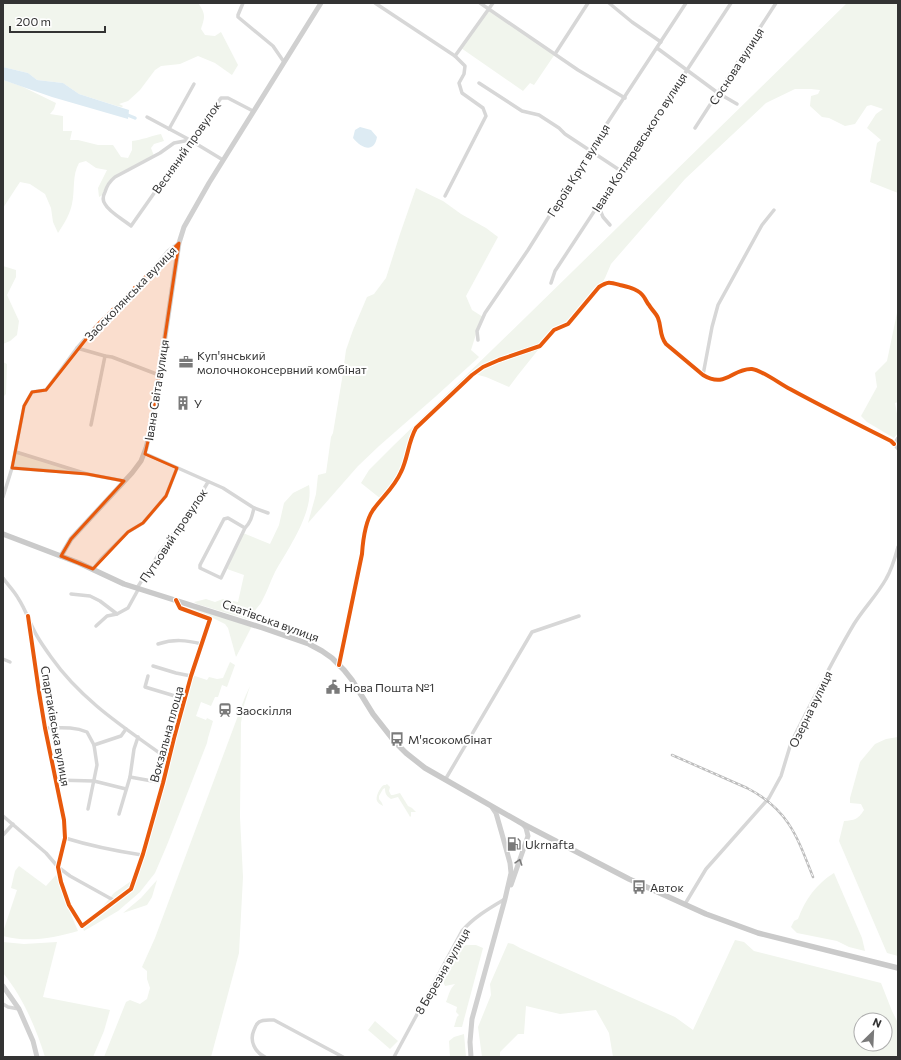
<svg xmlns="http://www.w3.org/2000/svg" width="901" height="1060" viewBox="0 0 901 1060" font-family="Commissioner,sans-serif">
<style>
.green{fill:#f1f5ed;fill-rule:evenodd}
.water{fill:#ddebf3}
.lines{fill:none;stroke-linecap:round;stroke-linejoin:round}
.canal{stroke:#ddebf3;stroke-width:3.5}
.street{stroke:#d7d7d7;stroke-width:3.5}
.secondary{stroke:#d0d0d0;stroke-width:5}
.primary{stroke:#cacaca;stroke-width:5.5}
.rail-casing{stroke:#bebebe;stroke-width:2.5}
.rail{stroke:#fff;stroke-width:1;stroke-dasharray:3;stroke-linecap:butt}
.cycleway-casing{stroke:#fff;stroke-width:6}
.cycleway{stroke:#e8590c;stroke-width:4}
.oneway{stroke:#7a7a7a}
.marked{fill:#e8590c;fill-opacity:0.2;stroke:#e8590c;stroke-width:3;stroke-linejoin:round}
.labels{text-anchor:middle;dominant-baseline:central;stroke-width:4;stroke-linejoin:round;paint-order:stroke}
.street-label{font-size:12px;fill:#333;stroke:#fff}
.poi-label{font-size:12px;fill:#333;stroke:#fff;text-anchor:start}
</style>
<rect width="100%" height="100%" fill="#fff"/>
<g class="green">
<path d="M3 3H198C206 14 205 17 201 29L205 35 215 36 221 32 238 65 232 75 215 63 198 56 180 64 161 66 155 70 140 90 128 101 119 104 123 106 122 107 117 106 79 94 63 83 37 80 28 73 3 67Z"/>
<polygon points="847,3 898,3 898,193 870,182 877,143 881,140 867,128 876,114 883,109 871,105 867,106 855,124 845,126 829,118 822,117 810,106 811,96 818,94 820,90 811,89 795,89 766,103 685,179 611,264 605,278 601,285 568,324 554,330 518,375 509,387 486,377 474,374 416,429 401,473 381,499 361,483 369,470 394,445 528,315"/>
<polygon points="488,9 555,54 534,85 530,83 523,91 461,48"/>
<path d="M3 80 21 86 56 103 54 109 50 114 63 116V131H72L70 140H78L98 145H113L121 157 128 158 132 150V141C142 140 151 136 161 134L164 141 154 144 151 148 154 156 115 177 108 185 104 194 99 197 98 188 107 170 96 168 86 161 79 163C72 175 75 190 72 204 70 214 64 224 58 233L53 222 51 208 45 194 30 184 20 182 16 188 3 208Z"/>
<polygon points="416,188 443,201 461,214 486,228 498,237 466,296 472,310 483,317 477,331 471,350 479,357 435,397 379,446 358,466 308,523 316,494 318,475 326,473 331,437 333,433 342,379 346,350 353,330 367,297 374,294 386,278 400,234"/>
<polygon points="3,266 16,270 16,277 7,295 19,321 17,335 10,341 3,344"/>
<polygon points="898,308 898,402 895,403 898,419 898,433 894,438 867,422 861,416 877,387 875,373 887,361"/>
<polygon points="3,362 7,364 6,394 3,397"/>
<polygon points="16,452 87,474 12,468"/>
<path d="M309 485C314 512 288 549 275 572 270 582 267 592 262 601 260 605 256 609 253 613L254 617 250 620 197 604 194 602 206 599 215 602 223 599 238 602 244 575 227 569 243 533 270 544 279 525 284 503 293 493Z"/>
<polygon points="185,605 252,626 236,657 228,628 225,624 209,616 187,607"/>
<polygon points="230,662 235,665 227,687 222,685 218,697 215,697 211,706 201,702 196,716 206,720 207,718 213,721 208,738 207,743 167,845 155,873 140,892 118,911 84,931 82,926 99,911 114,893 134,879 192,675 207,680 209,677 217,679 223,678"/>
<polygon points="250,686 244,705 241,723 240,817 243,877 239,953 211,1057 104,1057 126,1002 130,1000 140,1004 147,999 150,988 147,979 147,971 142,967 155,938 245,697"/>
<path d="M898 737V956L887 953 839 841 844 821C854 820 858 820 864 810L861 804 850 803V798L860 762 875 744 886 739Z"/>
<path d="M387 784 390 787 389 791 391 795H393L400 793 408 806 412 808 416 812H411V816L410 817 409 815 398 797 391 799C386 796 385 793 385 788L383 789 379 796V799L382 803 383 806C381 805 378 803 377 801 375 797 380 787 384 785 385 785 386 785 387 784Z"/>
<path d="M19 866 46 886 56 875 72 917 78 931C53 938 28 943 3 936V932L17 890 11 888 15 871Z"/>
<path d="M834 873 862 938 865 951 849 947 837 941 797 933 791 927 794 921 798 919C805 900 816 884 834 873Z"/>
<polygon points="157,880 152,897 147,905 123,913 141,898"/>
<path d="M735 940 744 942 754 951 881 983 892 1011 898 1023V1057H613L609 1033 596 1010 560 1014 526 1006 524 1034H518L500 1052V1057H482L478 1027 491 995 490 984 508 943 513 944 520 948 675 1017 693 1030ZM861 1020H885V1044H861Z"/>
<path d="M3 942 24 944 57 942 43 997 110 1010 104 1031 93 1057H45C36 1028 23 997 3 973Z"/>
<path d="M466 945H476L483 948 462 1027H454L457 1017 459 1015 456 1012 457 1007 446 1002C449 995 449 990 455 984L445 986 442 979 446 968 451 960 455 959 454 955 457 949Z"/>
<polygon points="375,1021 398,1041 390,1049 368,1030"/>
<polygon points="464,1034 466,1057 450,1057 449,1041 454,1037"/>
</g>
<g class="water">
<polygon points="3,67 28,73 37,80 63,83 79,94 129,110 128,119 52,97 3,80"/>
<path d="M360 127 371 130 377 137C374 154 361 148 353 138L355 130Z"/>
</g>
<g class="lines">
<polyline class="canal" points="125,114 135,118"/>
<g class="street">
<polyline points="243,3 238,15 238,17 273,46 284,62"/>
<polyline points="375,3 455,56 465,66 464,74 459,83 462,93 483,108 486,116 445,196"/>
<polyline points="480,3 578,70 625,98"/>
<polyline points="609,3 632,22 661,42"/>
<polyline points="657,48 718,93 737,104"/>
<polyline points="555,54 588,3"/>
<polyline points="455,56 493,3"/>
<polyline points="479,83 522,111 539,115 559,128 565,134 621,171"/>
<polyline points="147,117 190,140 223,160"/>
<polyline points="695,128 776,3"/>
<polyline points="169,129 194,84"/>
<path d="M190 140 174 143 160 153 115 177C110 181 107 185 105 192 103 196 102 200 105 204 109 212 124 220 131 226L221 98H228L253 111"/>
<polyline points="598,205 603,217 610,225"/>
<polyline points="551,283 555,271 731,3"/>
<polyline points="478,340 477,331 485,313 528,250 570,183 589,151 686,3"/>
<polyline points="77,348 105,356 112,357 159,375"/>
<polyline points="703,375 712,327 718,305 757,234 762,225 774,210"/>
<polyline points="91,425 105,356"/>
<polyline points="898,438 894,444 898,449"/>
<polyline points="16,452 87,474 124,481"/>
<polyline points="144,453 223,488 254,508 268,513"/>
<polyline points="12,468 80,473"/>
<polyline points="3,497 12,468 24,406 32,392 46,390 77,348 98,324 139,285 168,251 179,243"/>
<path d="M245 528 228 518 224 519 200 565V568L221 578 245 528C251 522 252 516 254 508"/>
<polyline points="93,569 101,559 128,532 143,523 166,496 177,468"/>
<path d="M3 578C8 585 14 591 18 598 26 610 30 624 37 636 41 643 46 650 51 657 82 701 125 728 168 759"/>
<polyline points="137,588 162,549 192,509 208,482"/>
<polyline points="71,594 90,596 100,601 117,614"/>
<polyline points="28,616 39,692 45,728 64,820 65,838 58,867 61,882 69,905 82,926 131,889 143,854 163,783 174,738 191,676 210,619 180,608 176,600"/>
<polyline points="96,626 107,616 117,614 128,608 139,588"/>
<path d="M158 644C174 639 186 640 202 644"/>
<polyline points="3,659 10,662"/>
<path d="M339 665 362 554C363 539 365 522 373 510 383 496 394 488 401 472 408 458 408 442 416 428L472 375 483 367 499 360 540 346 554 330 568 324 599 287C608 281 610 282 620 285 628 287 639 289 644 297 646 300 647 303 649 305 651 309 656 313 658 318 662 328 659 335 666 344L703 375C726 389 732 368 752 369 762 370 780 384 790 389 823 407 857 424 891 441L894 444"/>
<polyline points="153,666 176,673 191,676"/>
<polyline points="148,676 145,687 185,699"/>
<path d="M45 728C59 728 73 726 87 732L94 745 97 765 88 809"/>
<polyline points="94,745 121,736 126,729"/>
<polyline points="130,777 163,783"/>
<polyline points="55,780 94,781 126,789"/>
<polyline points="445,780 532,632 579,616"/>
<polyline points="119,814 130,777 134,749 138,737"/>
<polyline points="3,816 46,853 58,867 70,876 115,901"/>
<polyline points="3,835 13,824"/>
<path d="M65 838C91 846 116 851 142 855"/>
<path d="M685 904 706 869 769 798 781 776 791 743 796 733C815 696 833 659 854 624 864 608 877 595 886 579 892 569 895 558 898 547"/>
<polyline points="3,1004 8,1007 19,1009"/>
<path d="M265 1057C255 1052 249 1041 254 1030 255 1028 256 1024 259 1022 263 1019 270 1020 274 1020L343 1057"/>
<path d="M394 1057 462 931C474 917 490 908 505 899"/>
</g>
<g class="secondary">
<polyline points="61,556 71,539 132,473 141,461 146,448 152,424 179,243 184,227 209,183 321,3"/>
<polyline points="511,885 528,836 526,828 523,824"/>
<polyline points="3,986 19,1009 33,1041 37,1057"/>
<polyline points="471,1057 470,1042 472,1019 505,899 511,873 510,863 502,834 496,813 492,807"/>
</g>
<polyline class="primary" points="3,534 79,563 124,584 263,628 309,644 322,651 332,658 344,670 352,680 373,714 395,742 406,753 425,768 523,824 629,879 706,914 758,933 898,968"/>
<defs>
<path id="rail" d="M672 755 747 788C788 809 797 836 813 877"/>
</defs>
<use href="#rail" class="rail-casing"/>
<use href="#rail" class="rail"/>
<defs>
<g id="cycleway">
<polyline points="28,616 39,692 45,728 64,820 65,838 58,867 61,882 69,905 82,926 131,889 143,854 163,783 174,738 191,676 210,619 180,608 176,600"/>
<path d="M339 665 362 554C363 539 365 522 373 510 383 496 394 488 401 472 408 458 408 442 416 428L472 375 483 367 499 360 540 346 554 330 568 324 599 287C608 281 610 282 620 285 628 287 639 289 644 297 646 300 647 303 649 305 651 309 656 313 658 318 662 328 659 335 666 344L703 375C726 389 732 368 752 369 762 370 780 384 790 389 823 407 857 424 891 441L894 444"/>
</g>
</defs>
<use href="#cycleway" class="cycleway-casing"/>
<use href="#cycleway" class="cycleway"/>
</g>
<defs><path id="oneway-chevron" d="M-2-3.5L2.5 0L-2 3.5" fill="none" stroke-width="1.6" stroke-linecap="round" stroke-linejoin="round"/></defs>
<use class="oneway" href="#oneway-chevron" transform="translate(519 862) rotate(-72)"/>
<path class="marked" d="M179 243 152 424 145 454 177 468 166 496 143 523 128 532 93 569 61 556 71 539 124 481 87 474 12 468 24 406 32 392 46 390 98 324Z"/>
<defs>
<symbol id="office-bare" viewBox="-9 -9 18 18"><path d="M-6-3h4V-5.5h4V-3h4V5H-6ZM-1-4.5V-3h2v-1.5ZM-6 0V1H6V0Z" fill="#7a7a7a" stroke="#fff" stroke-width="2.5" paint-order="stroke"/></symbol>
<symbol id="building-bare" viewBox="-9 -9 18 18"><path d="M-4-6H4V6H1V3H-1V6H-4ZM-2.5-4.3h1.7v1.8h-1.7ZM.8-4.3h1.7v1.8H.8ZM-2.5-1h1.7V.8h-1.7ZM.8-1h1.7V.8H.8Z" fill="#7a7a7a" stroke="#fff" stroke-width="2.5" paint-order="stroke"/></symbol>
<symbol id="civic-bare" viewBox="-9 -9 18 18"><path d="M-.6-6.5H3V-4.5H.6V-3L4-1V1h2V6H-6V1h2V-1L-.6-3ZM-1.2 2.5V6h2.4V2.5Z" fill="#7a7a7a" stroke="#fff" stroke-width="2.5" paint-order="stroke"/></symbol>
<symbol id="station-bare" viewBox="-9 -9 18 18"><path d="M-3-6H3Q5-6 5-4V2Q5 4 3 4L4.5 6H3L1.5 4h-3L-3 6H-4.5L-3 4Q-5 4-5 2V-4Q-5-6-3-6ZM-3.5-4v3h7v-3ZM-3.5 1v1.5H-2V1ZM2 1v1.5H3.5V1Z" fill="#7a7a7a" stroke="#fff" stroke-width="2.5" paint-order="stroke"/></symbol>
<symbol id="bus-bare" viewBox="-9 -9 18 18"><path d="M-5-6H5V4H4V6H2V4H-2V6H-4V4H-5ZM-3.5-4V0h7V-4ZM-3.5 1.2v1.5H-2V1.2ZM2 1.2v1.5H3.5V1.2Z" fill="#7a7a7a" stroke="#fff" stroke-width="2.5" paint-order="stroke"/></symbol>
<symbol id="fuel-bare" viewBox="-9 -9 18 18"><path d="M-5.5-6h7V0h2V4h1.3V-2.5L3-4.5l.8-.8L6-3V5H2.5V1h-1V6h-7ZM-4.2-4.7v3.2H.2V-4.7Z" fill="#7a7a7a" stroke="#fff" stroke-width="2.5" paint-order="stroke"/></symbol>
</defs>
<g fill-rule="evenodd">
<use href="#office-bare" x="176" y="352" width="20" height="20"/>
<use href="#building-bare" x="173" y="393" width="20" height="20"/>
<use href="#civic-bare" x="323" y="677" width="20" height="20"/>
<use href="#station-bare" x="215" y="700" width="20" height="20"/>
<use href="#bus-bare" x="387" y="729" width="20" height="20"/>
<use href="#fuel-bare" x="504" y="834" width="20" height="20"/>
<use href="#bus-bare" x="629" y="877" width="20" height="20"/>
</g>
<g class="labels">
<g class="street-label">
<text transform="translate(736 66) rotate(-57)">Соснова вулиця</text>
<text transform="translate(639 142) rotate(-57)">Івана Котляревського вулиця</text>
<text transform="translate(186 147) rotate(-55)">Весняний провулок</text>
<text transform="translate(578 170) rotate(-58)">Героїв Крут вулиця</text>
<text transform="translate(130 293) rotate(-46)">Заосколянська вулиця</text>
<text transform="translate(156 390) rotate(-81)">Івана Світа вулиця</text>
<text transform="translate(173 535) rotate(-56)">Путьовий провулок</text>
<text transform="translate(271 620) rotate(20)">Сватівська вулиця</text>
<text transform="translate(810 709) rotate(-64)">Озерна вулиця</text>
<text transform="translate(56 726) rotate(80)">Спартаківська вулиця</text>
<text transform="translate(166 734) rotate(-75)">Вокзальна площа</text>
<text transform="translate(442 971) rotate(-60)">8 Березня вулиця</text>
</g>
<g class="poi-label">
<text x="197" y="355">Куп'янський<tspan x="197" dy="14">молочноконсервний комбінат</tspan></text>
<text x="194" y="403">У</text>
<text x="344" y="687">Нова Пошта №1</text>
<text x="236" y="710">Заоскiлля</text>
<text x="408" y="739">М'ясокомбінат</text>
<text x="525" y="844">Ukrnafta</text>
<text x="650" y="887">Авток</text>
</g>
</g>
<rect width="901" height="1060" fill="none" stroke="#333333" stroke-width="8"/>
<g transform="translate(873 1032) rotate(24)"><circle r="19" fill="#ffffff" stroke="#adadad"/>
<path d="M0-3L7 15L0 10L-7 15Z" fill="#7a7a7a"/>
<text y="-6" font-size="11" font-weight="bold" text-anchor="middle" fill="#333333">N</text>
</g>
<path d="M10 26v6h95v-6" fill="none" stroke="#333333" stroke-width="2"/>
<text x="16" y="26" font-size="12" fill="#333333" stroke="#ffffff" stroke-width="3" paint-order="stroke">200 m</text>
</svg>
